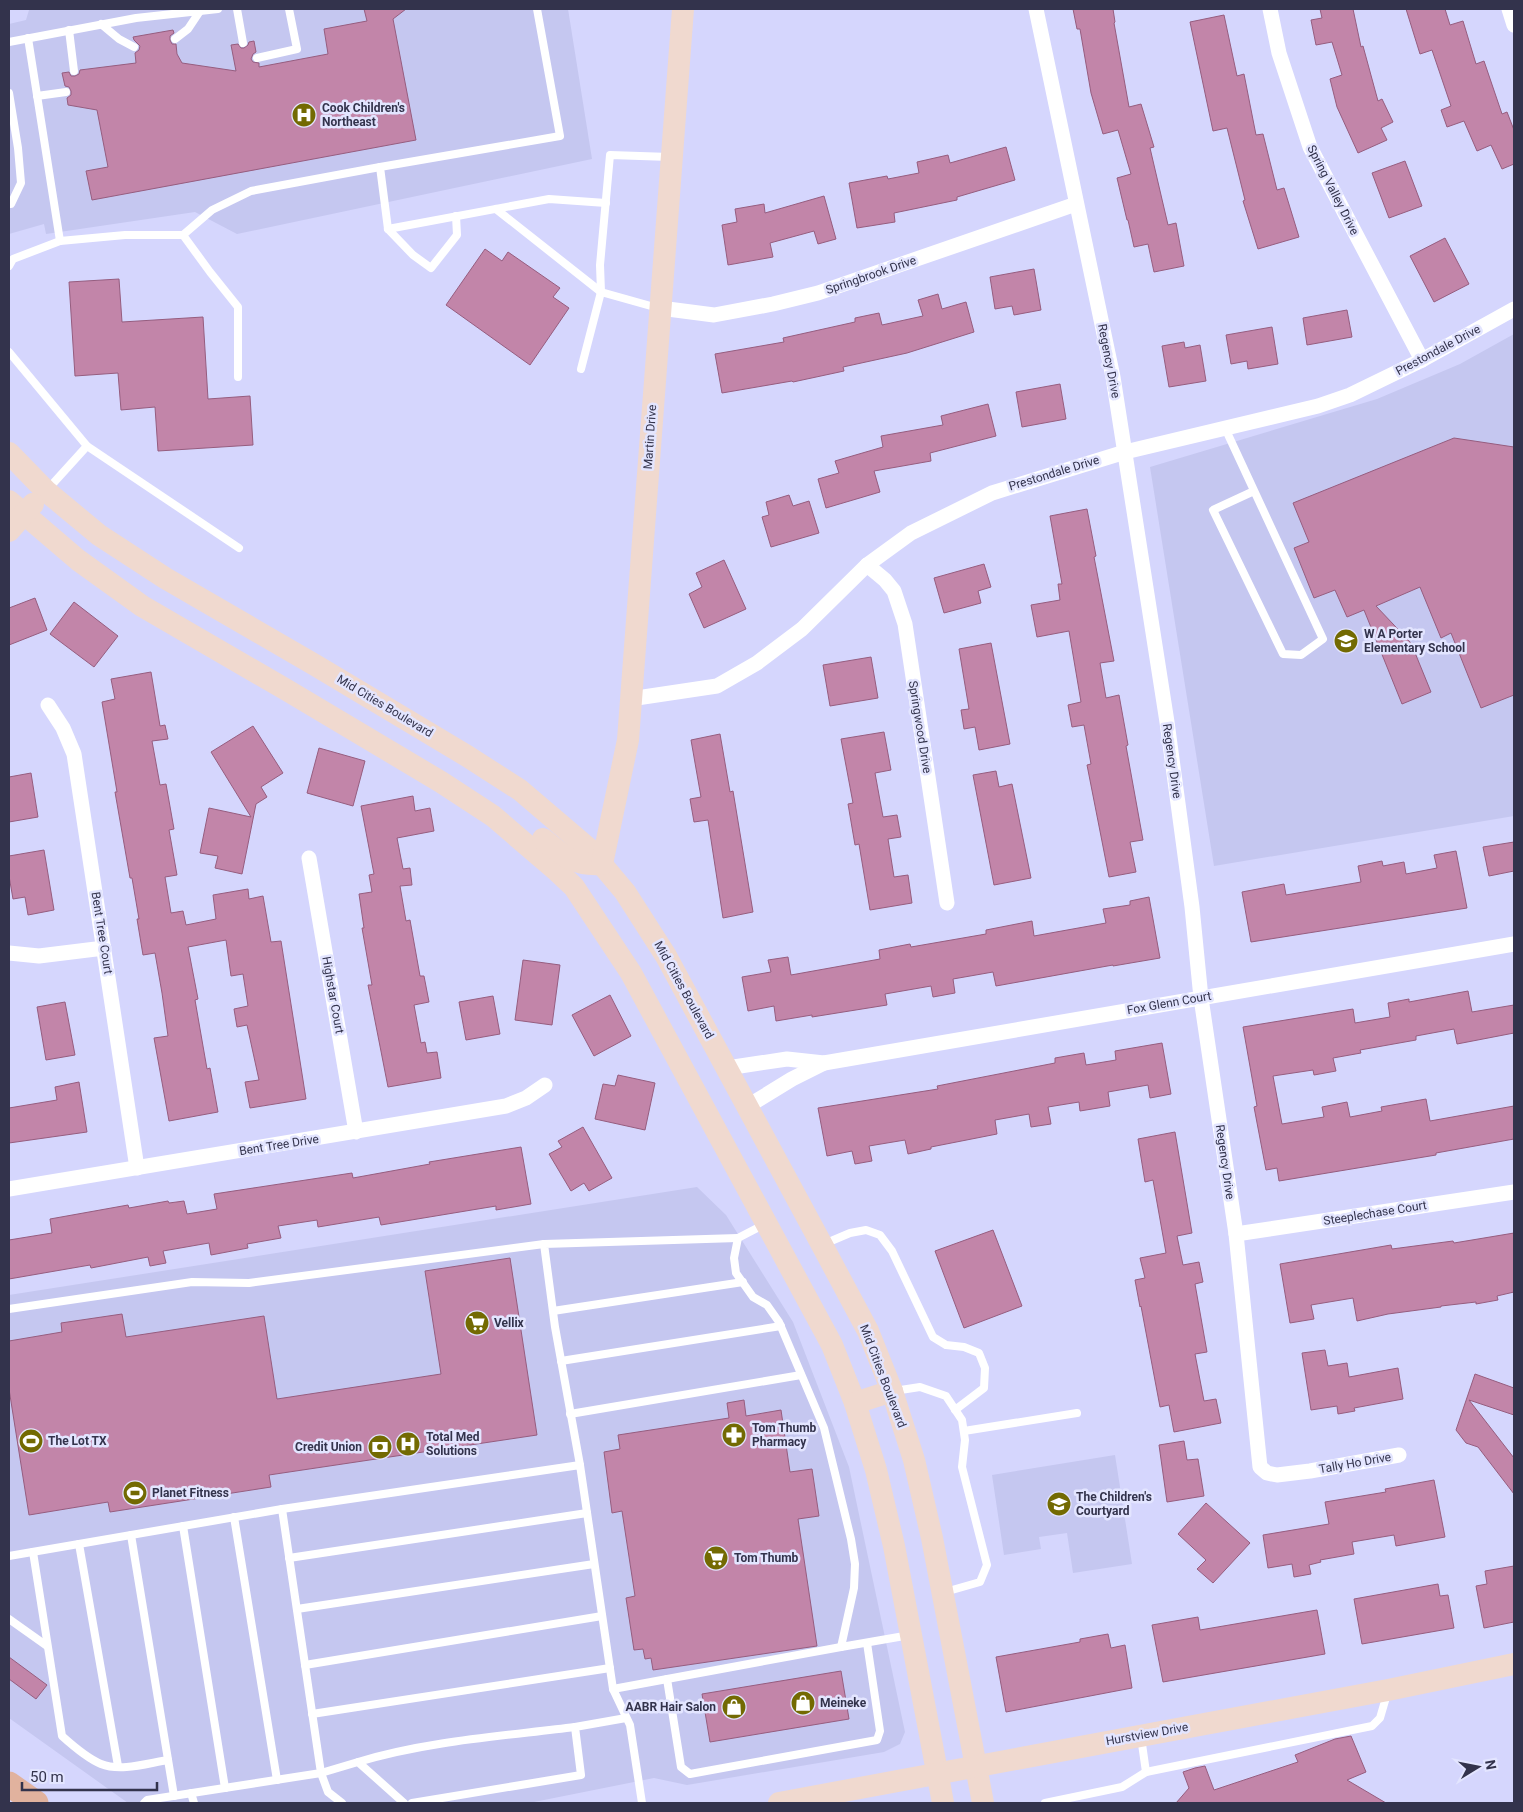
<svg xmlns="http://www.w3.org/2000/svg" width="1523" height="1812" viewBox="0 0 1523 1812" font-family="Roboto,sans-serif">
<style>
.built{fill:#c5c7f0}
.building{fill:#c285a9;stroke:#965d7f}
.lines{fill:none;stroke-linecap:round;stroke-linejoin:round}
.lane{stroke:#fff;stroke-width:8}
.street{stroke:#fff;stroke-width:15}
.secondary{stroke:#f0d9cf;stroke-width:22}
.primary{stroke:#e1b29e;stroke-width:25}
.labels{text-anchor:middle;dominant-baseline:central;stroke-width:5;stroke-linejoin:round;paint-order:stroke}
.poi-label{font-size:12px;font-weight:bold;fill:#33334c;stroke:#e3e5ff;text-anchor:start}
.street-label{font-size:12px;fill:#33334c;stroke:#e3e5ff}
</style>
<rect width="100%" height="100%" fill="#d5d6fd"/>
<g class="built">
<polygon points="39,9 568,9 592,159 237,234 195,212 46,234 44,224 9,234 9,24 26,20 29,10"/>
<polygon points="1514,334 1514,816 1214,866 1150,467 1377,399 1460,364"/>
<polygon points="697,1187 726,1215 793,1322 849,1467 905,1732 900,1744 884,1752 687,1785 654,1778 529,1803 128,1803 9,1718 9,1295"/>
<polygon points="1115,1455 1132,1564 1073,1573 1067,1533 1039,1537 1041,1549 1004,1555 992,1475"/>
</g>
<g class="building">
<polygon points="364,9 406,9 393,19 416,140 92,200 86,171 108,167 97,110 68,105 67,98 71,95 71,91 69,87 65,86 62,73 69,72 71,76 75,76 79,74 80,70 136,63 135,53 139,50 140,46 134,40 133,37 173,30 174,33 170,36 170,40 172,44 176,44 177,54 182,63 236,71 231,45 238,44 241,48 244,48 248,45 249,42 254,41 256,52 253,54 251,59 253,62 259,63 259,67 328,54 324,29 367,21"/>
<polygon points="1073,9 1113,9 1115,22 1114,23 1129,107 1141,104 1154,147 1150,148 1168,225 1176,223 1184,266 1154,272 1148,244 1134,247 1128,220 1127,220 1117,178 1131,174 1118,130 1103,134 1091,93 1080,29 1077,29"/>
<polygon points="1320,9 1353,9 1361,47 1363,46 1378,101 1382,99 1393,122 1381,128 1387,140 1358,153 1337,107 1330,79 1342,75 1332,42 1316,45 1311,20 1322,18"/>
<polygon points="1406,9 1445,9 1450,25 1463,21 1476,64 1484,61 1502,114 1507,112 1514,130 1514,164 1502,169 1491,145 1477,151 1464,121 1447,127 1441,110 1451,106 1432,50 1420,54"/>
<polygon points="1224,15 1237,76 1244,74 1256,135 1263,134 1277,190 1284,188 1299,237 1258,249 1243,201 1245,200 1227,128 1213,131 1190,22"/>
<polygon points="1006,147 1015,180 957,197 957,200 894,213 895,222 857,228 849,183 887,176 888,179 919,173 917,162 948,155 950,163"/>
<polygon points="1405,161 1422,206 1389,218 1372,173"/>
<polygon points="824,196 836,239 818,244 814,231 770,243 773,257 728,265 722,225 737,222 735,209 764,204 765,213"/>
<polygon points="1445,238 1469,284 1434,302 1410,256"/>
<polygon points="485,249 502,261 508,252 560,288 553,297 569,308 530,365 446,305"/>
<polygon points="1034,269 1041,310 1014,315 1012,306 995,309 990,277"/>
<polygon points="119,279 122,322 203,317 208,399 250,396 253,445 158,451 155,407 121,410 118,373 75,376 69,282"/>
<polygon points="938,294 942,309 966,302 974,332 907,353 843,367 844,371 793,382 792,381 722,393 715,354 784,342 783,338 855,322 855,318 879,313 882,325 923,316 918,300"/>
<polygon points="1347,310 1352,337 1307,345 1303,318"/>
<polygon points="1272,327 1278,364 1248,369 1247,361 1231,364 1226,335"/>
<polygon points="1184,342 1185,348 1200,345 1206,381 1169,387 1162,346"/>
<polygon points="1060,384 1066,419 1022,427 1016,392"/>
<polygon points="988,404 996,436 930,453 931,461 874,471 880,492 826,508 818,479 839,473 835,461 883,447 881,436 943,425 941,416"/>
<polygon points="1454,438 1514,447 1514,695 1481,708 1451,633 1441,638 1420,587 1376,606 1411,643 1431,692 1402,704 1364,610 1347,617 1335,590 1314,598 1294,548 1309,542 1293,503"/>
<polygon points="789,495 793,506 809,501 819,533 771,547 762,517 769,515 766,502"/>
<polygon points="1087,509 1096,556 1094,557 1114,661 1100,663 1106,698 1119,695 1128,745 1126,746 1143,840 1130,842 1136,872 1109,877 1087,765 1091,764 1084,725 1072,727 1068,705 1081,702 1069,631 1037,637 1031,605 1060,600 1058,584 1062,584 1050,516"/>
<polygon points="724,560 746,609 704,628 689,594 702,587 696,573"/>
<polygon points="984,564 991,587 978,591 981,603 944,613 934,578"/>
<polygon points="35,598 47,630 9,645 9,608"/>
<polygon points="74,602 118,636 94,667 50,634"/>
<polygon points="991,643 1010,744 979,750 975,727 964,729 961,710 969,709 959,649"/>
<polygon points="871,657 878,698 830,706 823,665"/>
<polygon points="151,672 160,726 165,725 168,739 152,741 160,785 166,784 174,829 169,830 177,875 165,877 171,913 183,911 186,925 216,919 213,895 248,889 249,899 263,896 271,942 281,941 306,1099 250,1108 245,1082 259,1080 247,1025 237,1027 234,1009 248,1006 243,974 231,976 226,940 188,947 198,999 195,1000 207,1069 210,1068 218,1112 169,1121 154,1038 168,1036 162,993 155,953 143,955 137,919 139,919 132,878 130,878 115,792 117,792 102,702 115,699 111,679"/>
<polygon points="253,726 283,773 261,787 267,797 256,804 242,874 215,868 218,856 200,853 209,808 251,817 211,752"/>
<polygon points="884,732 891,770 875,773 883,817 897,815 901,837 888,839 894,877 908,875 912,903 870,910 859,844 855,845 848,804 853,803 841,739"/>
<polygon points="720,734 730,792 733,791 753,912 723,918 708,820 694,822 690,799 701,797 691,740"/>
<polygon points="319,748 365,761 353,806 307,793"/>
<polygon points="996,771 999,787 1012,784 1031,878 994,885 973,775"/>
<polygon points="31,773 38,817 9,822 9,777"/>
<polygon points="413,796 415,811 430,808 434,831 397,838 403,869 410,868 412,885 400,886 406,921 410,920 420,976 424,976 429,1002 414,1005 421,1043 425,1042 427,1053 437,1052 441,1078 388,1087 368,985 372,985 362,928 364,928 359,894 372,892 369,875 374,874 361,806"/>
<polygon points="1514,842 1514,871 1489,876 1483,847"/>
<polygon points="44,850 54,910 28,915 25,897 13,899 9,876 9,856"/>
<polygon points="1456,851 1467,908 1251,942 1242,892 1284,884 1286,895 1361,882 1358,866 1382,861 1383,866 1404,862 1406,874 1437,868 1434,855"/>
<polygon points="1149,897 1160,958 1113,966 1113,965 996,986 993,972 953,979 955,993 933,997 931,986 885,994 887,1005 812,1017 812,1015 776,1021 774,1006 748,1011 742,977 771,972 768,960 788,957 791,975 880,959 879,950 910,944 911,947 986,934 986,930 1032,921 1034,936 1106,923 1103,909 1130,905 1130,901"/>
<polygon points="523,960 560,965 552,1025 515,1020"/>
<polygon points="1468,991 1472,1012 1514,1005 1514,1033 1457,1044 1454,1029 1416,1036 1416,1040 1360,1050 1361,1053 1333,1058 1336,1071 1314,1075 1313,1070 1273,1076 1282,1124 1324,1117 1322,1107 1347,1102 1350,1117 1382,1111 1381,1107 1426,1099 1430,1121 1514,1106 1514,1139 1436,1153 1436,1155 1279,1181 1277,1168 1266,1170 1254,1107 1257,1106 1243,1027 1353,1009 1355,1023 1390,1017 1388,1003 1409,999 1409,1002"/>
<polygon points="610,995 631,1036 594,1056 572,1015"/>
<polygon points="493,996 500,1034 466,1040 459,1002"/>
<polygon points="65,1002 75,1055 46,1060 37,1007"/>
<polygon points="1162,1043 1171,1094 1150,1098 1148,1085 1108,1092 1110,1106 1080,1111 1079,1102 1048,1107 1051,1124 1031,1127 1029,1114 995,1120 997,1134 931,1147 931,1149 908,1154 905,1140 869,1146 872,1161 855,1164 852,1151 827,1156 818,1108 938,1089 937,1086 1055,1063 1055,1058 1084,1053 1086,1065 1116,1060 1115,1051"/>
<polygon points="618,1075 655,1083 645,1130 595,1119 603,1084 615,1086"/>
<polygon points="79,1082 87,1132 9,1143 9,1108 57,1100 55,1087"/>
<polygon points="583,1127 612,1178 589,1191 584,1183 571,1191 549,1154 562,1147 558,1141"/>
<polygon points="1175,1132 1192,1233 1177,1236 1183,1265 1199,1262 1203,1282 1195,1284 1207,1352 1195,1354 1204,1401 1216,1399 1221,1423 1174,1432 1169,1405 1160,1407 1141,1306 1140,1307 1135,1280 1145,1278 1140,1258 1166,1253 1153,1180 1145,1182 1138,1139"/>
<polygon points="521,1147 531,1204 496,1210 496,1206 381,1225 379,1217 318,1227 317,1220 278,1226 281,1238 247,1244 248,1248 211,1255 209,1243 163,1251 166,1263 150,1266 148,1257 91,1268 90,1265 9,1279 9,1240 52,1233 50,1219 128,1205 129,1208 168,1201 169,1203 184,1201 187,1214 217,1209 214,1194 352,1173 353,1178 430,1164 429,1162"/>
<polygon points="993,1230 1022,1306 964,1328 935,1251"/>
<polygon points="1514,1233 1514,1292 1497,1296 1498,1300 1476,1304 1476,1302 1441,1306 1441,1307 1388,1314 1357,1321 1353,1298 1311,1305 1314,1319 1290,1323 1280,1264 1391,1245 1392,1249 1453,1241 1454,1243"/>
<polygon points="510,1258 537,1435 269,1475 271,1487 110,1512 108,1502 29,1515 9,1389 9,1341 62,1332 61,1323 122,1314 126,1337 264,1316 277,1399 441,1374 425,1271"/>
<polygon points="1325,1350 1328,1366 1347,1363 1349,1377 1398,1368 1403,1399 1354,1408 1355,1411 1338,1414 1337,1406 1311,1410 1302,1353"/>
<polygon points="1475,1374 1514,1388 1514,1415 1469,1400 1514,1458 1514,1494 1478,1447 1466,1443 1456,1430"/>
<polygon points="744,1400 746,1416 781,1410 790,1472 812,1469 819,1516 798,1519 817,1646 653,1670 651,1658 645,1659 643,1649 634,1650 626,1598 635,1596 622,1511 612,1513 604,1452 620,1449 618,1435 729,1418 727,1403"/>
<polygon points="1184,1441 1187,1460 1198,1459 1204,1496 1167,1502 1159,1445"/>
<polygon points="1434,1480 1445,1537 1396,1546 1394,1535 1352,1542 1354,1554 1320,1560 1321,1562 1309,1565 1311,1574 1294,1577 1292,1564 1268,1568 1263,1535 1329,1524 1325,1502 1386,1492 1385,1489"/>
<polygon points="1206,1503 1250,1543 1213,1583 1197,1569 1206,1560 1178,1534"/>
<polygon points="1514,1566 1514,1622 1484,1628 1476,1586 1487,1584 1485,1571"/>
<polygon points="1438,1584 1440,1596 1448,1595 1454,1628 1362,1644 1354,1599"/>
<polygon points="1317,1610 1325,1654 1163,1682 1152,1625 1198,1617 1200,1630"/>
<polygon points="1108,1634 1111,1648 1125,1645 1132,1688 1006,1712 996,1657 1080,1642 1080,1639"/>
<polygon points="9,1657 47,1685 36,1699 9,1679"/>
<polygon points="841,1671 849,1719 710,1742 702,1694"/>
<polygon points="1351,1736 1366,1772 1347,1780 1386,1803 1176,1803 1189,1788 1183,1772 1195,1768 1205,1766 1214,1790 1298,1762 1295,1755 1335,1739"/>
</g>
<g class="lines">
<g class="lane">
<polyline points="237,9 243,43"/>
<polyline points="537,9 560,136 380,167 388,229 549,199 606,203"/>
<polyline points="101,24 119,39 134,47"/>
<polyline points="69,30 74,71"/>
<polyline points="28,38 60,241 125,235 183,235 210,272 238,307 238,377"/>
<polyline points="175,39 188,29 200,11"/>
<polyline points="9,42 136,18 218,9"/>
<polyline points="257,58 297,49 289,9"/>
<polyline points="9,93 18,148 21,183 11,204 9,204"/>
<polyline points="37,96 66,92"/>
<polyline points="496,209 601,292"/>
<polyline points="388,229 413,255 431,268 457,235 456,216"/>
<polyline points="183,235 212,210 251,191 380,167"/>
<polyline points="9,266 13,259 60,241"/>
<polyline points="601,292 600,265 610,155 670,157"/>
<polyline points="9,352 87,446 48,489"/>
<polyline points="581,369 601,292 658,308"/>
<polyline points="1225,428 1323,639 1301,655 1283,654 1213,510 1254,491"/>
<polyline points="87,446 239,548"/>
<polyline points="765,1224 738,1238 734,1258 736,1273 753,1297 767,1305 779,1322 824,1428 851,1539 855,1564 854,1588 841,1647 910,1635"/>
<polyline points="824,1244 850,1233 866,1230 880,1235 892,1251 933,1337 946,1345 964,1347 979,1353 985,1368 984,1388 955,1410"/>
<polyline points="9,1309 192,1282 249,1283 544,1244"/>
<polyline points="553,1311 743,1282"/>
<polyline points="561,1361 781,1326"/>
<polyline points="894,1391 920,1387 946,1396 962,1420 965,1440 962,1467 987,1565 980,1582 945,1592"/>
<polyline points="570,1414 801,1375"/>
<polyline points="964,1431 1077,1413"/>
<polyline points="580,1465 555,1327 544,1244 738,1238"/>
<polyline points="282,1509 580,1465 613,1689 630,1725 642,1803"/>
<polyline points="234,1517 277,1780"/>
<polyline points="183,1526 225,1788"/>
<polyline points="131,1535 174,1796"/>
<polyline points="79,1544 118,1766"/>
<path d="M33 1552 62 1736C72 1745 89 1759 101 1764 121 1772 148 1763 168 1760"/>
<polyline points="9,1556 282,1509 321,1773 147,1800 144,1803"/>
<polyline points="289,1558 587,1513"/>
<polyline points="297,1609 594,1564"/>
<polyline points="9,1619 47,1646"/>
<polyline points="305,1665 602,1616"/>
<polyline points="667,1679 681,1767 690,1774 877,1740 880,1731 867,1643"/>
<polyline points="613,1689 841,1647"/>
<polyline points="312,1714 610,1668"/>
<polyline points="1141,1737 1146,1772"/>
<path d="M358 1762C427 1741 504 1736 575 1727"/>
<polyline points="191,1793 194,1803"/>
<polyline points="342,1803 328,1792 321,1773 358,1762 404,1803"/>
<polyline points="412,1803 581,1775 575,1727 626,1718"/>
<polyline points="1045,1803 1122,1787 1146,1772 1372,1726 1380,1718 1387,1694"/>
</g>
<g class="street">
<polyline points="1036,9 1113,377 1167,722 1192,907 1201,998 1236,1234 1260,1467 1267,1473 1277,1475 1310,1471 1399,1455"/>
<polyline points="1270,9 1279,53 1310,147 1422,360"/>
<polyline points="1509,9 1514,25"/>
<polyline points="660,308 714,315 773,304 818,293 1076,204"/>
<polyline points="867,565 885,580 894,591 905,624 947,903"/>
<polyline points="630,699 717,686 757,663 802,629 867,565 911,533 992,493 1125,452 1318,406 1350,395 1422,360 1514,309"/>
<polyline points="48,705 63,728 74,754 137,1168"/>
<polyline points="309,858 356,1132"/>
<polyline points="9,953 39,956 104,948"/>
<polyline points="727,1068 787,1059 824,1063 1514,944"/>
<polyline points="748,1106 792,1079 824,1063"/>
<polyline points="9,1189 506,1106 526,1098 545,1085"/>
<polyline points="1236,1234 1514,1192"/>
</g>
<g class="secondary">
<polyline points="9,453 46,491 99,535 165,578 315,665 467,756 520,790 588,848 625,892 666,956 822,1245 868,1331 892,1391 914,1460 932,1538 983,1803"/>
<polyline points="9,501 78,560 142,606 285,689 441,782 493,816 557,871 574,887 631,973 832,1345 855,1403 876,1470 894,1546 943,1803"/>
<polyline points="9,531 33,504"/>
<path d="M543 839C563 856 575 866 602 864"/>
<polyline points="602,864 628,740 683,9"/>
<polyline points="855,1403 892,1391"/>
<polyline points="779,1803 1388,1690 1514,1664"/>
</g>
<polyline class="primary" points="9,1784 36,1803"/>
</g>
<defs>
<symbol id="hospital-disc" viewBox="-11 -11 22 22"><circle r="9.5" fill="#736a02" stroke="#e3e5ff"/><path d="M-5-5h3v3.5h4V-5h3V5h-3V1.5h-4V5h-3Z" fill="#fff"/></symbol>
<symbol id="school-disc" viewBox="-11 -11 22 22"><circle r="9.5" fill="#736a02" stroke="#e3e5ff"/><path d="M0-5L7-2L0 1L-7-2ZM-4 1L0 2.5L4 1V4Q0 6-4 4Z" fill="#fff"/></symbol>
<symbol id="supermarket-disc" viewBox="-11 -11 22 22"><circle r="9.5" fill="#736a02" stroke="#e3e5ff"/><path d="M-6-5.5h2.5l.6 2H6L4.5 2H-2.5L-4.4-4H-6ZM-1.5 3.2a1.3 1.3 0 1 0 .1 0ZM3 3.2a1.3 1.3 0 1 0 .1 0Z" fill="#fff"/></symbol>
<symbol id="pharmacy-disc" viewBox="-11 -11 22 22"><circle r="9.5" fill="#736a02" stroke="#e3e5ff"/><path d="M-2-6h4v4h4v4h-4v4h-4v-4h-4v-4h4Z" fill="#fff"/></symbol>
<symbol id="stadium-disc" viewBox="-11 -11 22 22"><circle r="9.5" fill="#736a02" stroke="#e3e5ff"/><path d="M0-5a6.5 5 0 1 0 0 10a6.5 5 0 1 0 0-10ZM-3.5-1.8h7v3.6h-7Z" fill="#fff"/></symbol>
<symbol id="bank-disc" viewBox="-11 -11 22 22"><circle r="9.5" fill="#736a02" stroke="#e3e5ff"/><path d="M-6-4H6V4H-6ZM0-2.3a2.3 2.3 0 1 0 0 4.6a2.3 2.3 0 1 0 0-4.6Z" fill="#fff"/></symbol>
<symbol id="shop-disc" viewBox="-11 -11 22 22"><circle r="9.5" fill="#736a02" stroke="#e3e5ff"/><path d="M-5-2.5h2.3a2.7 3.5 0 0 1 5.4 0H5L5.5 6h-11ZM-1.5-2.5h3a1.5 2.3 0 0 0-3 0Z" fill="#fff"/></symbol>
</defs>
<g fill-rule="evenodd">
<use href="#hospital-disc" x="290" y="101" width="28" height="28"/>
<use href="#school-disc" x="1332" y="627" width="28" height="28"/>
<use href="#supermarket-disc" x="463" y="1309" width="28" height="28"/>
<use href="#pharmacy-disc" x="720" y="1421" width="28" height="28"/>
<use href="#stadium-disc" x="17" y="1427" width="28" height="28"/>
<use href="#hospital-disc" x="394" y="1430" width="28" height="28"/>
<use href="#bank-disc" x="366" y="1433" width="28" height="28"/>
<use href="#stadium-disc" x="121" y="1479" width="28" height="28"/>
<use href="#school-disc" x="1045" y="1490" width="28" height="28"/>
<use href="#supermarket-disc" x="702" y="1544" width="28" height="28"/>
<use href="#shop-disc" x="789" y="1689" width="28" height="28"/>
<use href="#shop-disc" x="720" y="1693" width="28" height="28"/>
</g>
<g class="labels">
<g class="poi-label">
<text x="322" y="108">Cook Children's<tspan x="322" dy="14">Northeast</tspan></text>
<text x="1364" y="634">W A Porter<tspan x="1364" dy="14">Elementary School</tspan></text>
<text x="494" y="1323">Vellix</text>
<text x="752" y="1428">Tom Thumb<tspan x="752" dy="14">Pharmacy</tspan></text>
<text x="426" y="1437">Total Med<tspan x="426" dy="14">Solutions</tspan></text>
<text x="48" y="1441">The Lot TX</text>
<text x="362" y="1447" text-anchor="end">Credit Union</text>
<text x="152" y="1493">Planet Fitness</text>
<text x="1076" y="1497">The Children's<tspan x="1076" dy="14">Courtyard</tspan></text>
<text x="734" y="1558">Tom Thumb</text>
<text x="820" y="1703">Meineke</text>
<text x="716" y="1707" text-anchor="end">AABR Hair Salon</text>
</g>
<g class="street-label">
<text transform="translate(1333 190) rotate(63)">Spring Valley Drive</text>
<text transform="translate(871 275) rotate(-19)">Springbrook Drive</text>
<text transform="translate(1438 350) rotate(-28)">Prestondale Drive</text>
<text transform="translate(1109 361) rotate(79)">Regency Drive</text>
<text transform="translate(650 437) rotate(-86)">Martin Drive</text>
<text transform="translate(1054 473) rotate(-17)">Prestondale Drive</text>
<text transform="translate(385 706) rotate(31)">Mid Cities Boulevard</text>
<text transform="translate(920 727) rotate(81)">Springwood Drive</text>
<text transform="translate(1172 761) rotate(82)">Regency Drive</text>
<text transform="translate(102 933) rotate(81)">Bent Tree Court</text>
<text transform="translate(684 990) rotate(61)">Mid Cities Boulevard</text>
<text transform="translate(333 995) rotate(80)">Highstar Court</text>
<text transform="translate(1169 1003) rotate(-10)">Fox Glenn Court</text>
<text transform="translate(279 1145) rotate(-9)">Bent Tree Drive</text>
<text transform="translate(1225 1162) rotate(82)">Regency Drive</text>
<text transform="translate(1375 1213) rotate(-9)">Steeplechase Court</text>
<text transform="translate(883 1376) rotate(69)">Mid Cities Boulevard</text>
<text transform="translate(1355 1463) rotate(-10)">Tally Ho Drive</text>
<text transform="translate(1147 1734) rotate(-10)">Hurstview Drive</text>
</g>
</g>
<rect width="1523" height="1812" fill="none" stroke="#33334c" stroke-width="20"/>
<g transform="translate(1478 1767) rotate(80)" stroke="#e3e5ff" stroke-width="4" paint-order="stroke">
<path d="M0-4L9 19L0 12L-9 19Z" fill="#33334c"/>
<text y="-8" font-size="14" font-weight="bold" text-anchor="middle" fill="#33334c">N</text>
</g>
<path d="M22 1782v8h135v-8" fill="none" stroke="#33334c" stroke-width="2.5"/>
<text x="30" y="1782" font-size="15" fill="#33334c" stroke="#e3e5ff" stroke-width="4" paint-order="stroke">50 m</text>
</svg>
